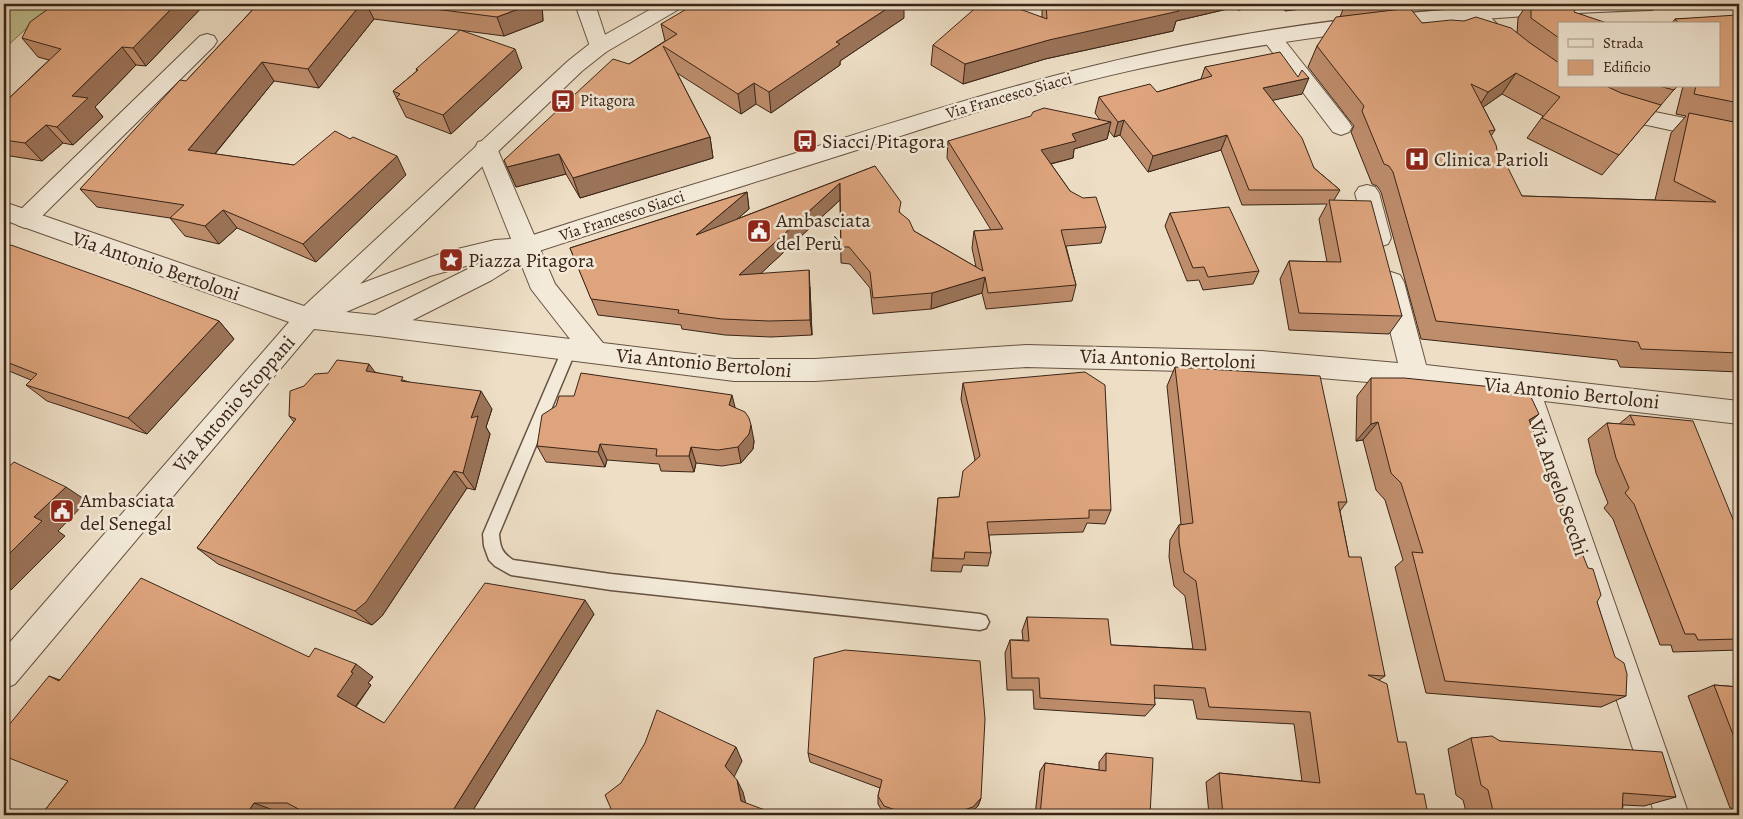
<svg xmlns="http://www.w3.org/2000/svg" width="1743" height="819" viewBox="0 0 1743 819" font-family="Alegreya,serif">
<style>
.green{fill:#c0bf8f;stroke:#7d7253}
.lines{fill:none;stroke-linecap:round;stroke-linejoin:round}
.service-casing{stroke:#675242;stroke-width:3}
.minor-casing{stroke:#675242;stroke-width:2}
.tertiary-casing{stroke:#675242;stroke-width:2}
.service{fill:#f3ead9;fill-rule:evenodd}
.minor{fill:#f3ead9;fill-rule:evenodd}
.tertiary{fill:#f3ead9;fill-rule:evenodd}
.wall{fill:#be8d6c;stroke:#3a2417}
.shaded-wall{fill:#9b7358;stroke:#3a2417}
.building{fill:#dda47d;stroke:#3a2417}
.labels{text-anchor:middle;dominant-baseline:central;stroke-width:5;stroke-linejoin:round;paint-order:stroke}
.far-street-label{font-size:16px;fill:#3a2417;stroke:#f3ead9}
.far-poi-label{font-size:16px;fill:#3a2417;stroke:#f3ead9;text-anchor:start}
.poi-label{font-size:20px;fill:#3a2417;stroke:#f3ead9;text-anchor:start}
.street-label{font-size:20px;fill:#3a2417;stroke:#f3ead9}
</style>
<rect width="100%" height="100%" fill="#eddec5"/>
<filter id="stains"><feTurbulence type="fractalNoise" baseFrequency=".004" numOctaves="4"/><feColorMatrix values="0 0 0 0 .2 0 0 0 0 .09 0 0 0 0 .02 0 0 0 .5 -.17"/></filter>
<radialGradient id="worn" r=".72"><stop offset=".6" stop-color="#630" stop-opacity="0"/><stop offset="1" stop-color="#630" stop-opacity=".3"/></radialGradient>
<polygon class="green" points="4,4 53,4 4,49"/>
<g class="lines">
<defs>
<path id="service" d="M569 344 574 346 576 350 499 534C500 547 502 553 513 560L611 574 980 614 986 616 989 622 986 628 980 630 611 590 511 575 495 566 489 560 484 546 483 534 562 350 564 346Z"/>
<g id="minor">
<polygon points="575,4 595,4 609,47 606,52 599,54 592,52"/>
<path d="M1461 4H1481L1483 9 1508 36 1505 41C1501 42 1498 43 1493 41 1483 37 1465 14 1461 4Z"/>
<polygon points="1271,31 1278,32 1349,122 1352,127 1349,132 1341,135 1333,132 1261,37 1264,32"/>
<polygon points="207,34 214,36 217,41 214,46 33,225 25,228 17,225 13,219 17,213 200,36"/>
<polygon points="1559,81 1559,86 1587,86 1645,110 1739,129 1739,145 1633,122 1559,91 1556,86"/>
<polygon points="486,140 494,142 497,148 555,284 603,343 734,359 815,359 1026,345 1262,351 1398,363 1378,282 1382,275 1391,272 1400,275 1404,282 1426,365 1739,401 1739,424 1544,401 1689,815 1655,815 1516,398 1415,386 1262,373 1026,367 815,381 734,381 378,336 369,333 365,326 369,319 378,316 570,339 531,289 475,148 478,142"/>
<polygon points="1367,185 1375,187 1379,193 1391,238 1388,244 1379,247 1370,244 1367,238 1355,193 1359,187"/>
</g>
<path id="tertiary" d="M660 4H684L681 8 606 52 582 71 360 284 445 252 495 240 524 238C613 208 703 182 793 154 894 122 994 90 1097 65 1280 20 1473 0 1661 4L1658 8 1651 10C1479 15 1310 32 1142 68 1039 90 938 124 838 156 737 188 636 219 536 252L492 280 387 333 378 336 314 329 15 684 4 689V649L289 322 4 220V202L304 306 568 61 592 42ZM484 261 375 315 346 312 430 276Z"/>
</defs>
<use href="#service" class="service-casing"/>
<use href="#minor" class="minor-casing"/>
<use href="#tertiary" class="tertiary-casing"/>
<use href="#service" class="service"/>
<use href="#minor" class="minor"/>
<use href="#tertiary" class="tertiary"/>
</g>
<g class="wall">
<polygon points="205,4 146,66 136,65 95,107 103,117 73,145 63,143 42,161 4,155 4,103 49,60 38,57 22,38"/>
<polygon points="258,4 542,4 543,21 504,36 374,19 319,88 274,81 215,154 294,165 406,175 316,262 237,228 219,244 185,236 170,218 97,207 80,189 186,81"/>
<polygon points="1042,4 1277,4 1238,10 1236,7 1176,21 1173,31 1045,59 963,84 931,65 933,45 1042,17"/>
<polygon points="1280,4 1345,4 1285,11"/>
<polygon points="1345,4 1392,4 1388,11 1422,23 1517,33 1518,18 1527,4 1578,4 1559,24 1559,86 1677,86 1602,175 1527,138 1543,116 1502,94 1483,107 1495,130 1491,136 1500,164 1522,196 1655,200 1671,133 1686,116 1676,114 1683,86 1719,86 1719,24 1671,24 1675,19 1739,17 1739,373 1739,372 1620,367 1617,360 1421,339 1381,192 1377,186 1372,184 1351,132 1354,126 1308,67 1317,46 1340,17"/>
<polygon points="904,18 840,61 840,65 771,113 756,104 741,114 677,73 710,137 713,158 580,198 566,174 516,187 504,160 629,64 665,41 661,24"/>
<polygon points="1205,67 1302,94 1272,100 1314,168 1340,190 1334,200 1402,316 1389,334 1289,330 1280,279 1289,261 1327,262 1319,219 1327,204 1242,205 1221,150 1148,172 1120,135 1114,137 1109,131 1107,139 1074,149 1073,158 1051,164 1070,191 1106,227 1101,243 1066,246 1076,285 1072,301 986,309 982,293 931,309 873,314 870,288 850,264 841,263 840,200 761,273 810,287 812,335 771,337 725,335 682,329 681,325 598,315 570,248 747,192 749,209 737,219 875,166 900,213 914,231 976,267 972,248 974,231 991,230 947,158 948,141 1100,120 1095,113 1099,97 1157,92 1201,79"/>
<polygon points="522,68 451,134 406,117 393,91 417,71 416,69"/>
<polygon points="1170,213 1259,271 1253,284 1203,290 1199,280 1187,281 1165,226"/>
<polygon points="4,252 219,321 234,339 147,434 47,401 26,385 31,380 4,369"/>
<polygon points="1175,367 1347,502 1340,511 1349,557 1385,676 1379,680 1398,742 1416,794 1428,815 1209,815 1206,782 1219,773 1302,781 1294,724 1197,719 1193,700 1154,698 1155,705 1145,716 1034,709 1033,690 1007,690 1005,653 1010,640 1023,640 1022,631 1027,617 1111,645 1193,649 1185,596 1174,586 1169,557 1170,540 1179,525 1181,524 1167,386"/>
<polygon points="375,372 406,381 492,409 486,427 490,434 475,490 467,488 382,616 372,625 218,564 197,548 294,422 289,416"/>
<polygon points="1371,378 1530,422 1597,602 1626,696 1601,707 1426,693 1395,567 1403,560 1385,500 1376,490 1363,440 1356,441 1357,396"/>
<polygon points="963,383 1111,510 1105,524 1087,523 1083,532 989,535 991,553 988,566 963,565 961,572 931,571 938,498 959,497 975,460 961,399"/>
<polygon points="735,408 754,441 753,449 741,463 722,466 696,463 694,472 661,471 659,464 607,460 605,467 546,462 537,446"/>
<polygon points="1630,415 1739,534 1739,650 1673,652 1671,645 1660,645 1613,519 1604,508 1608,503 1596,473 1588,439 1607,423 1619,424"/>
<polygon points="594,614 470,815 310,815 303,812 276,811 274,815 41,815 68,781 49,676 60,680 309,657 373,677 368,683 371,685 356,707 384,723"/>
<polygon points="1714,685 1739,687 1739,809 1730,808 1688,696"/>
<polygon points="1471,738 1500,741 1676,797 1644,806 1623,805 1622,815 1467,815 1463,800 1456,795 1448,749"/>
<polygon points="808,753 981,798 978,806 969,815 888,815 884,814 878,804 878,796 880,788 810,762"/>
<polygon points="1106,753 1150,815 1035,815 1040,771 1045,763 1099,770 1099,762"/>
</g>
<g class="shaded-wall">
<polygon points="176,4 205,4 146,66 133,48"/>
<polygon points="361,4 366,4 374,19 319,88 308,69"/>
<polygon points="532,4 542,4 543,21 504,36 497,17"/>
<polygon points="894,4 904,4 904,18 840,61 840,65 771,113 769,92 836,42"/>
<polygon points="1173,4 1237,4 1236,7 1176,21 1173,31 1045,59 963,84 965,64"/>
<polygon points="1240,4 1277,4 1238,10"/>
<polygon points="122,47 136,65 95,107 103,117 73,145 57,127 72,96"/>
<polygon points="515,49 522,68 451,134 443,115"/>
<polygon points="262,62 274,81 203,168 188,150"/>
<polygon points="1516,73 1502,94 1475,113 1488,92"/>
<polygon points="1309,78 1302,94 1256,104 1263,88"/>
<polygon points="754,83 756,104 741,114 738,94"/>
<polygon points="1124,120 1120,135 1114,137 1118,122"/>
<polygon points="1111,122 1107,139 1074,149 1073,158 1038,167 1041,150 1072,134"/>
<polygon points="46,125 63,143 42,161 25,143"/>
<polygon points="1227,135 1221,150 1148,172 1153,156"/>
<polygon points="710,137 713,158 580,198 573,178"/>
<polygon points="559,154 566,174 516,187 507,167"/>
<polygon points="397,156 406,175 316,262 303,244"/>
<polygon points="840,183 840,200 742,291 739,275"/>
<polygon points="747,192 749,209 700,251 696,235"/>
<polygon points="223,210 237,228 219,244 205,226"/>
<polygon points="809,270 810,287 812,335 810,320"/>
<polygon points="985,277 982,293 931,309 932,293"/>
<polygon points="219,321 234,339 147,434 128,418"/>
<polygon points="369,364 383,383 366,371"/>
<polygon points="481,391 492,409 486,427 490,434 475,490 463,473 471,418"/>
<polygon points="732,395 736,411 729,405"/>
<polygon points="1539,414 1519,432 1529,420"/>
<polygon points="1378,422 1363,440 1356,441 1371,424"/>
<polygon points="751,425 754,441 753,449 741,463 738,447"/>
<polygon points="600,444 607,460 605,467 598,452"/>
<polygon points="691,447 696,463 694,472 689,456"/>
<polygon points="454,471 467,488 382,616 372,625 355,611"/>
<polygon points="66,487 87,501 58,531 65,536 11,590 4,586 4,559 34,517"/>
<polygon points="585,600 594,614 470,815 450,815"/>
<polygon points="356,664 373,677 368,683 371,685 355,707 337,696 351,672"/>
<polygon points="736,747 742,761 733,779 725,766"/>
<polygon points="737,780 743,792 748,812 741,801"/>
<polygon points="981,798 978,806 969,815 948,815"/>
<polygon points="254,803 276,811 274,815 246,815"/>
<polygon points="164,811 178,815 161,815"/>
</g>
<g class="building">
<polygon points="55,4 176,4 133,48 122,47 72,96 88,98 57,127 46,125 25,143 4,140 4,103 61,49 22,38 30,22"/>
<polygon points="258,4 361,4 308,69 262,62 188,150 294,165 335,131 350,139 353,137 397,156 303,244 223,210 205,226 170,218 184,205 80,189 180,80 186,81"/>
<polygon points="396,4 532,4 497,17"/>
<polygon points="695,4 894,4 836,42 840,44 769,92 754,83 738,94 663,46 710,137 573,178 559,154 507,167 504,160 613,59 629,64 677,34 661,24"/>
<polygon points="980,4 1006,4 1047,19 1046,4 1173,4 1179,11 1049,40 965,64 933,45"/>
<polygon points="1531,4 1578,4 1574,12 1610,24 1559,24 1559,38 1531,18"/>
<polygon points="1410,8 1422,23 1451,20 1464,21 1476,17 1511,28 1530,43 1559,63 1559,86 1606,86 1621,93 1661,105 1619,155 1542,118 1560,97 1516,73 1488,92 1471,84 1495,130 1489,131 1496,145 1500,164 1504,160 1522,196 1716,202 1674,181 1689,113 1739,123 1739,353 1641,349 1638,342 1436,321 1393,172 1389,166 1384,164 1362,111 1364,106 1317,46 1336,17"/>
<polygon points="1737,15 1735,17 1739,17 1739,103 1694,94 1696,86 1719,86 1719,24 1679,24 1675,19"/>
<polygon points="460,30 515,49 443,115 396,98 400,94 393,91 418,70 416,69"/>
<polygon points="1280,52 1298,77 1302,70 1309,78 1263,88 1302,138 1314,168 1340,190 1249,190 1227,135 1153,156 1124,120 1118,122 1099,97 1150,84 1157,92 1212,76 1205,67"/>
<polygon points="1659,86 1677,86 1674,90"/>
<polygon points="1044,108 1111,122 1072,134 1076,141 1041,150 1070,191 1083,198 1096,197 1106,227 1061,230 1076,285 988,293 985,277 932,293 873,298 870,272 849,247 841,247 840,183 739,275 809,270 810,320 769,321 722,319 678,313 679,310 591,299 570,248 747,192 696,235 875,166 901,202 899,212 909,220 914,231 983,271 974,231 1003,229 948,141 1031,116 1033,112"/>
<polygon points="1329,200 1371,201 1402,316 1299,313 1289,261 1341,262"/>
<polygon points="1229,207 1259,271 1208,277 1204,267 1193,268 1170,213"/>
<polygon points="11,245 131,288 219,321 128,418 26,385 37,374 4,361 4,252"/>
<polygon points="337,360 369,364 366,371 403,377 401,381 481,391 471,418 478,416 463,473 454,471 366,602 355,611 197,548 296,419 289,416 290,391 304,386 315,374 328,373"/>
<polygon points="1175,367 1320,376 1347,502 1338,502 1349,557 1361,557 1385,676 1368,675 1387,684 1398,742 1406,742 1416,794 1424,794 1428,815 1223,815 1219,773 1320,783 1310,712 1209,707 1205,688 1154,685 1155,705 1040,698 1039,678 1012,678 1010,640 1029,641 1027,617 1108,619 1111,645 1206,650 1196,581 1184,572 1179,542 1179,525 1193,523"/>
<polygon points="1085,372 1105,385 1111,510 1089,510 1089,518 987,522 991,553 965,552 964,559 933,558 938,498 959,497 963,471 980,456 963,383"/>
<polygon points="581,373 732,395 729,405 745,412 749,418 751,425 749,434 738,447 718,450 691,447 689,456 656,456 657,449 600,444 598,452 537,446 542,415 556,406 559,396 574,396"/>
<polygon points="1371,378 1404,378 1503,388 1509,394 1530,395 1539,414 1529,420 1588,568 1593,569 1601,595 1597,602 1615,657 1624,663 1627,674 1626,696 1445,681 1412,552 1423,553 1401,483 1391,473 1378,422 1371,424"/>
<polygon points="1630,415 1693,421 1739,534 1739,639 1698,640 1695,634 1685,634 1634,504 1625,493 1629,488 1616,458 1607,423 1635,425"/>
<polygon points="14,462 66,487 34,517 42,521 4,559 4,471"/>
<polygon points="141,578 309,657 315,648 356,664 351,672 353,673 337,696 384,723 485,583 585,600 450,815 310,815 287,803 254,803 246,815 176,815 164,811 161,815 41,815 68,781 4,756 4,731 49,676 59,681"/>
<polygon points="845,650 980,661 985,719 981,798 973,807 948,815 910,815 884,806 878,796 882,780 808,753 814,658"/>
<polygon points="1714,685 1739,687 1739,750"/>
<polygon points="657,710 736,747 725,766 737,780 741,801 778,815 605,815 612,811 605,795 621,783 645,743"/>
<polygon points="1492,736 1500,741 1662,752 1676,797 1623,793 1622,815 1494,815 1488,790 1481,785 1471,738"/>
<polygon points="1106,753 1153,758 1150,815 1040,815 1045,763 1106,771"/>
</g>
<defs>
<symbol id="bus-square" viewBox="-11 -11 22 22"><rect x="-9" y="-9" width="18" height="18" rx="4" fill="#8f2418" stroke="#f3ead9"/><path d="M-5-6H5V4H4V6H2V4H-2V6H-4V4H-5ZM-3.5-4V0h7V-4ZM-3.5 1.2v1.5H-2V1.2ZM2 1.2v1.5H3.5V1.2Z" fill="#fff"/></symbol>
<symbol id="hospital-square" viewBox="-11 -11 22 22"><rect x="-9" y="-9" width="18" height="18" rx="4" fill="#8f2418" stroke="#f3ead9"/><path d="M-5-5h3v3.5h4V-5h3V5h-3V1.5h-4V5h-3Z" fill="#fff"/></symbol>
<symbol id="civic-square" viewBox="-11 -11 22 22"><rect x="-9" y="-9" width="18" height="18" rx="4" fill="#8f2418" stroke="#f3ead9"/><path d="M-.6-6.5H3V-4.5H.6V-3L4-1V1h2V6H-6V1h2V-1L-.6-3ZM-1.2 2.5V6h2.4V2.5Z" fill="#fff"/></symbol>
<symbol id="sight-square" viewBox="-11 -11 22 22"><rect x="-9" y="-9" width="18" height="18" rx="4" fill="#8f2418" stroke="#f3ead9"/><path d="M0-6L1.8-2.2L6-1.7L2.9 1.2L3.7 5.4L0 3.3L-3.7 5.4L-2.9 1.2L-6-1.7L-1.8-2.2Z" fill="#fff"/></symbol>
</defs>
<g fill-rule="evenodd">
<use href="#bus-square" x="549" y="87" width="28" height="28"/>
<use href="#bus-square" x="791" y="127" width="28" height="28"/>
<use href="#hospital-square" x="1403" y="145" width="28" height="28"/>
<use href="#civic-square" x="745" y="217" width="28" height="28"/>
<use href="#sight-square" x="437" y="246" width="28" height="28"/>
<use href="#civic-square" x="48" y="497" width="28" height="28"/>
</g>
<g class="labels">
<g class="far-street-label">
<text transform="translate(1009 96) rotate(-16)">Via Francesco Siacci</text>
<text transform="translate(622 216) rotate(-18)">Via Francesco Siacci</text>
</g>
<g class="far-poi-label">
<text x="580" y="101">Pitagora</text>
</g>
<g class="poi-label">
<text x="822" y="141">Siacci/Pitagora</text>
<text x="1434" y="159">Clinica Parioli</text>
<text x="776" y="220">Ambasciata<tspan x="776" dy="23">del Perù</tspan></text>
<text x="468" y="260">Piazza Pitagora</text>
<text x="80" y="500">Ambasciata<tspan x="80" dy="23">del Senegal</tspan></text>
</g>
<g class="street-label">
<text transform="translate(156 266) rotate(19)">Via Antonio Bertoloni</text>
<text transform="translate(1168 359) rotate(2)">Via Antonio Bertoloni</text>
<text transform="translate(704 363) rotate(5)">Via Antonio Bertoloni</text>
<text transform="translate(1572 393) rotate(6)">Via Antonio Bertoloni</text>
<text transform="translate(234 404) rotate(-49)">Via Antonio Stoppani</text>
<text transform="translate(1559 488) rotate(71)">Via Angelo Secchi</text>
</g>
</g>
<rect width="1743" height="819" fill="none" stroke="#eddec5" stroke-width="20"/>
<rect x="5" y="5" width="1733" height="809" fill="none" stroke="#3a2417" stroke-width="2.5"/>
<rect x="10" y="10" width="1723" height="799" fill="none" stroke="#3a2417"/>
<rect x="1558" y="22" width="162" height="65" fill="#f3ead9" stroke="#a99b8b"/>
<rect x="1568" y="39" width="25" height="8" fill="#f3ead9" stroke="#a99b8b"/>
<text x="1603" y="48" font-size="15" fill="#3a2417">Strada</text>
<rect x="1568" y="60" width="25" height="15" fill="#dda47d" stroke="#a99b8b"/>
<text x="1603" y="72" font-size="15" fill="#3a2417">Edificio</text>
<rect width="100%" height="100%" filter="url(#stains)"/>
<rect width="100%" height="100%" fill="url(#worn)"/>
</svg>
